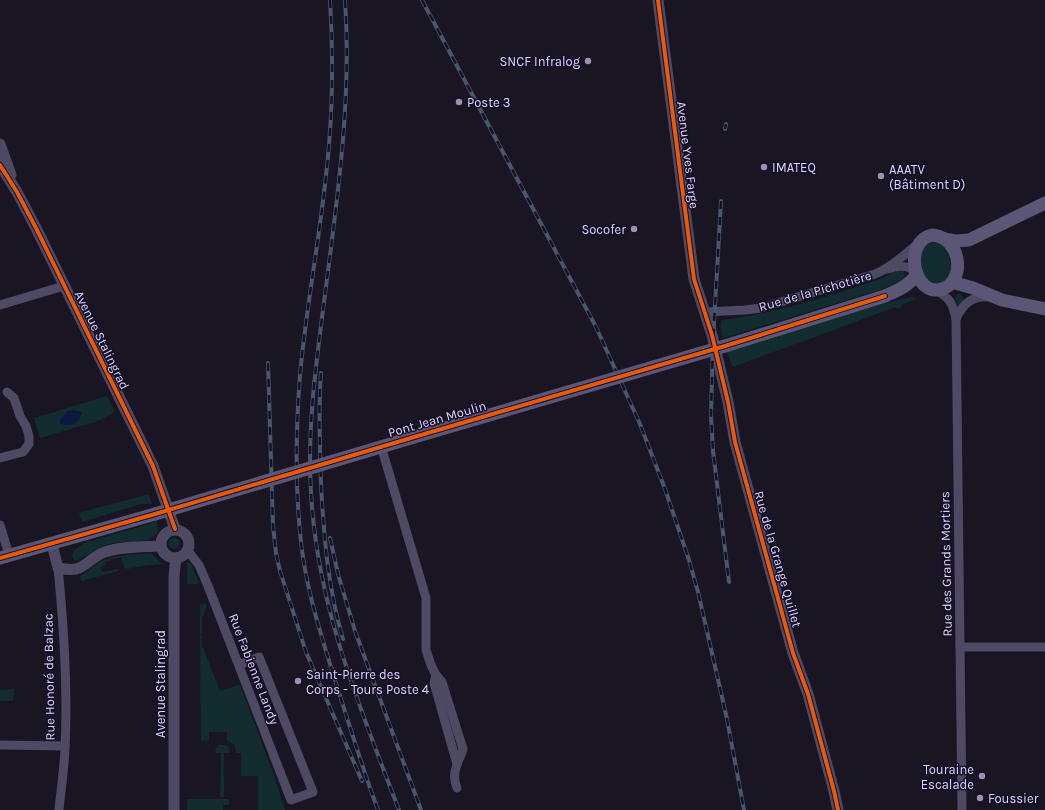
<svg xmlns="http://www.w3.org/2000/svg" width="1045" height="810" viewBox="0 0 1045 810" font-family="Karla,sans-serif">
<style>
.green{fill:#132c30;fill-rule:evenodd}
.water{fill:#0a1944}
.lines{fill:none;stroke-linecap:round;stroke-linejoin:round}
.minor{stroke:#4e4a63;stroke-width:9}
.tertiary{stroke:#4e4a63;stroke-width:11}
.secondary{stroke:#5b5676;stroke-width:13}
.rail-casing{stroke:#47586d;stroke-width:4}
.rail{stroke:#160f28;stroke-width:2.5;stroke-dasharray:8;stroke-linecap:butt}
.secondary-bridge{stroke:#5b5676;stroke-width:13}
.cycleway-casing{stroke:#160f28;stroke-width:6}
.cycleway{stroke:#e8590c;stroke-width:4}
.poi-dot{fill:#9a92b2;stroke:#160f28;stroke-width:1.5}
.labels{text-anchor:middle;dominant-baseline:central;stroke-width:3;stroke-linejoin:round;paint-order:stroke}
.poi-label{font-size:13px;fill:#dfd6ff;stroke:#160f28;text-anchor:start}
.street-label{font-size:13px;fill:#dfd6ff;stroke:#160f28}
</style>
<rect width="100%" height="100%" fill="#191522"/>
<g class="green">
<path d="M933 242 942 244C948 253 957 271 946 280 943 282 940 284 937 285L923 278C921 265 916 246 933 242Z"/>
<path d="M904 270 905 279 880 290 723 338 720 326 722 320C776 313 828 297 880 279L889 275 892 272Z"/>
<polygon points="959,293 965,300 959,305 957,304 955,297"/>
<polygon points="911,297 917,299 901,305 902,307 897,309 896,307 733,367 726,351 870,307"/>
<path d="M107 396 115 412 95 422 40 438 34 418ZM73 410 82 412C80 422 74 425 65 425L62 418 68 411Z"/>
<polygon points="148,494 152,504 141,504 82,522 79,513"/>
<polygon points="157,520 158,533 149,540 113,543 101,547 80,559 76,561 73,559 72,555 74,550 84,543 149,524"/>
<circle cx="174" cy="543" r="5.5"/>
<path d="M151 553 162 564 142 566 127 569 124 567 121 557 105 562 106 565 101 566 102 572 118 569 119 571 81 581 80 576C88 572 93 565 101 561 116 554 135 555 151 553Z"/>
<polygon points="187,561 191,564 200,584 187,584"/>
<polygon points="202,604 206,604 207,606 202,618 202,634 200,634 200,605"/>
<polygon points="200,635 202,635 202,645 220,691 238,685 240,685 273,772 285,810 258,810 258,776 241,776 241,753 236,753 235,745 227,740 227,732 209,732 209,741 201,741"/>
<polygon points="14,689 13,701 0,701 0,690"/>
<polygon points="219,745 226,745 229,748 230,753 224,753 224,797 220,797 221,753 215,753 216,748"/>
<polygon points="187,799 229,799 229,805 223,805 223,810 187,810"/>
</g>
<path class="water" d="M71 410 81 412 79 420 72 425 61 424 59 422C62 417 66 412 71 410Z"/>
<g class="lines">
<g class="minor">
<path d="M888 269C898 265 906 265 916 271"/>
<path d="M935 290C949 297 953 303 956 319L962 810"/>
<polyline points="0,305 64,286"/>
<path d="M705 312 745 310 761 308 875 274C891 268 903 255 917 245"/>
<path d="M956 319C963 303 973 295 991 297"/>
<path d="M381 446 426 598V650L431 665 436 675 442 682 463 749C462 755 458 759 457 765 454 772 454 781 457 788"/>
<polyline points="0,458 23,452 29,444 29,436 26,426 20,416 14,398 7,392"/>
<polyline points="0,525 9,555"/>
<polyline points="188,551 199,565 208,586 291,800 313,792 259,657 239,665"/>
<path d="M58 568C64 628 68 689 65 749 64 769 61 790 59 810"/>
<polyline points="960,647 1045,647"/>
<polyline points="436,675 434,683 457,764"/>
<polyline points="0,745 65,746"/>
</g>
<g class="tertiary">
<polyline points="658,0 694,279 712,335 728,402 735,442 793,653 808,694 834,791 838,810"/>
<polyline points="0,144 11,175"/>
<polyline points="0,165 17,192 36,228 153,466 175,529"/>
<circle cx="175" cy="544" r="14"/>
<path d="M52 544 58 568C63 569 70 570 76 569 86 567 94 555 105 552 122 546 142 547 161 546"/>
<polyline points="174,810 174,576 176,558"/>
</g>
<g class="secondary">
<path d="M932 235C952 236 963 260 955 277 953 283 948 287 942 289 914 298 902 242 932 235Z"/>
<polyline points="946,239 956,241 969,240 1045,203"/>
<polyline points="952,282 973,288 1002,300 1045,309"/>
<path d="M725 346 885 296C898 290 909 286 917 274"/>
<polyline points="0,558 155,514"/>
</g>
<defs>
<g id="rail">
<path d="M330 0C333 48 333 96 329 145 323 222 307 298 300 375 296 426 295 480 300 532 304 583 320 632 335 680 349 724 362 767 378 810"/>
<path d="M345 0C352 101 337 201 324 302 316 365 307 428 311 492 317 606 359 705 399 810"/>
<polyline points="422,0 596,327 640,424 665,489 689,560 698,592 727,719 744,810"/>
<polyline points="725,129 726,124"/>
<polyline points="721,201 713,341 711,415 713,451 729,582"/>
<polyline points="268,363 273,526 276,553 280,571 306,652 362,781"/>
<path d="M321 373C318 411 320 448 321 485 324 537 328 589 343 639"/>
<polyline points="330,538 338,574 355,631 421,810"/>
</g>
</defs>
<use href="#rail" class="rail-casing"/>
<use href="#rail" class="rail"/>
<polyline class="secondary-bridge" points="155,514 421,435 725,346"/>
<defs>
<g id="cycleway">
<polyline points="658,0 694,279 712,335 728,402 735,442 793,653 808,694 834,791 838,810"/>
<polyline points="0,165 17,192 36,228 153,466 175,529"/>
<polyline points="0,558 155,514 421,435 725,346 885,296"/>
</g>
</defs>
<use href="#cycleway" class="cycleway-casing"/>
<use href="#cycleway" class="cycleway"/>
</g>
<g class="poi-dot">
<circle cx="588" cy="61" r="4"/>
<circle cx="459" cy="102" r="4"/>
<circle cx="764" cy="167" r="4"/>
<circle cx="881" cy="176" r="4"/>
<circle cx="634" cy="229" r="4"/>
<circle cx="298" cy="681" r="4"/>
<circle cx="982" cy="776" r="4"/>
<circle cx="980" cy="798" r="4"/>
</g>
<g class="labels">
<g class="poi-label">
<text x="580" y="61" text-anchor="end">SNCF Infralog</text>
<text x="467" y="102">Poste 3</text>
<text x="772" y="167">IMATEQ</text>
<text x="889" y="169">AAATV<tspan x="889" dy="15">(Bâtiment D)</tspan></text>
<text x="626" y="229" text-anchor="end">Socofer</text>
<text x="306" y="674">Saint-Pierre des<tspan x="306" dy="15">Corps - Tours Poste 4</tspan></text>
<text x="974" y="769" text-anchor="end">Touraine<tspan x="974" dy="15">Escalade</tspan></text>
<text x="988" y="798">Foussier</text>
</g>
<g class="street-label">
<text transform="translate(688 155) rotate(83)">Avenue Yves Farge</text>
<text transform="translate(815 291) rotate(-16)">Rue de la Pichotière</text>
<text transform="translate(102 340) rotate(64)">Avenue Stalingrad</text>
<text transform="translate(437 419) rotate(-16)">Pont Jean Moulin</text>
<text transform="translate(778 559) rotate(74)">Rue de la Grange Quillet</text>
<text transform="translate(946 564) rotate(-91)">Rue des Grands Mortiers</text>
<text transform="translate(254 669) rotate(69)">Rue Fabienne Landy</text>
<text transform="translate(49 677) rotate(-91)">Rue Honoré de Balzac</text>
<text transform="translate(160 684) rotate(-90)">Avenue Stalingrad</text>
</g>
</g>
</svg>
